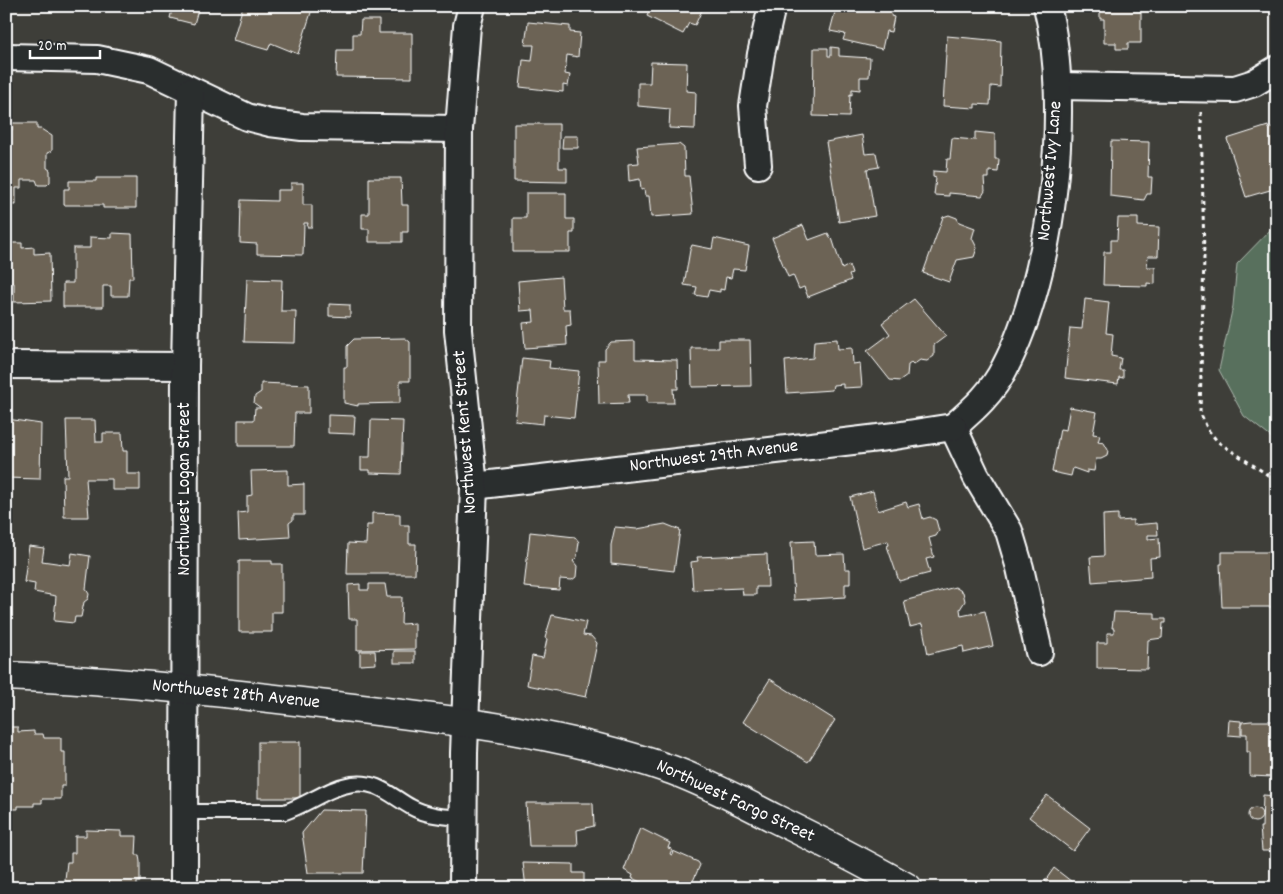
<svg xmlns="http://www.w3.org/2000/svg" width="1283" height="894" viewBox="0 0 1283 894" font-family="Dekko,sans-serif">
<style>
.green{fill:#59705d;stroke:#acb8ae}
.building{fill:#6c6454;stroke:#fff}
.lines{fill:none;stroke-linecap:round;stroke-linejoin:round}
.service-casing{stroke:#fff;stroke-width:18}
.minor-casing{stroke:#fff;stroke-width:30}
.tertiary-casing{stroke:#fff;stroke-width:31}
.path{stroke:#fff;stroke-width:3;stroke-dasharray:4 4;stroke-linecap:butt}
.service{stroke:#2a2d2e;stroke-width:14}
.minor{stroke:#2a2d2e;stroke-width:26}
.tertiary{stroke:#2a2d2e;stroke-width:28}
.labels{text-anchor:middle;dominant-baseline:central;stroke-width:5;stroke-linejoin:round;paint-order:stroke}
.street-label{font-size:19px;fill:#fff;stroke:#2a2d2e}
</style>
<rect width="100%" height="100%" fill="#3e3e39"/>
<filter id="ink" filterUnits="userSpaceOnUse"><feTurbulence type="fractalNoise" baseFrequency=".02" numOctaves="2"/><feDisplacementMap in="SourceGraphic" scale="10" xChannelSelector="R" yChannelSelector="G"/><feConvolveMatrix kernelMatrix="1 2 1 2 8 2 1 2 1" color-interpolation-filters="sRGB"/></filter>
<g filter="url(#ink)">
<polygon class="green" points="1277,223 1277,442 1244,416 1219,370 1233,306 1237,264"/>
<g class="building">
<polygon points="173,6 199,6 194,24 170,18"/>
<polygon points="243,6 313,6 298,54 271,43 268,50 233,40"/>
<polygon points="651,6 704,6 695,25 689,23 683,34 647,16"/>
<polygon points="845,6 893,7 891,16 894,17 891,32 886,31 882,49 843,40 845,34 830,31 836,8 844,9"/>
<polygon points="1100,6 1141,6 1141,43 1128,43 1128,49 1116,49 1116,43 1104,43 1104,19 1100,19"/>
<polygon points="361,20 379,20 379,33 412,33 412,78 336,77 337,50 353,50 353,34 360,34"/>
<polygon points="528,22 570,26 570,32 580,33 578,57 567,55 565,74 570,75 568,86 563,85 563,92 520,87 523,60 532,61 534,45 525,45"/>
<polygon points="947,36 1001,41 1000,87 991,86 990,105 975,104 975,108 943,106"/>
<polygon points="831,47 839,48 839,56 870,58 869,77 860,77 860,90 852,89 852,95 850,94 849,117 813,116 814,48 828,48 828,56 831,56"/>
<polygon points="651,62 687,63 686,91 696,92 695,129 669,128 670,109 638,106 638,83 650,83"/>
<polygon points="12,123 37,123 37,129 41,129 52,136 52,151 47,153 47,168 50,170 50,182 47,185 38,185 36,180 21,180 21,188 16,188 16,205 6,205 6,132 12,130"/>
<polygon points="514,124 559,124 559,168 567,168 567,182 514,181"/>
<polygon points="1268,126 1269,129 1277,126 1277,188 1246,197 1227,139"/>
<polygon points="975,132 995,134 995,159 999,159 998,172 989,171 989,178 984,178 985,191 982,196 949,193 949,196 934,195 936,178 933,177 933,171 946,172 947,159 950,159 952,138 975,140"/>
<polygon points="862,135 865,154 876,153 879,167 867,169 875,216 839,222 826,142"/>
<polygon points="563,136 578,136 578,148 562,148"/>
<polygon points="1111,141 1149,142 1148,177 1152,177 1151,194 1147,194 1144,200 1110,196"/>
<polygon points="679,144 684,148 685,176 689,176 693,214 651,217 649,196 645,196 644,189 641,190 640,179 629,181 628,164 639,163 637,147"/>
<polygon points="96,178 136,178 136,208 103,208 103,205 64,205 64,189 69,189 69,181 96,181"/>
<polygon points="369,178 401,178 402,205 408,205 408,232 402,232 402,242 369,242 369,229 362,229 362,214 369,214"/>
<polygon points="291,183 303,183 303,205 312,205 312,227 307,227 308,223 304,223 303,255 257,254 257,244 240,243 241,200 277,201 277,190 291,190"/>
<polygon points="526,193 566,193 566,219 574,219 574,233 570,233 570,252 513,252 513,218 526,218"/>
<polygon points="949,215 957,218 959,222 975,228 972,238 977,248 974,257 957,260 949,282 923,273 943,217"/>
<polygon points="1118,218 1138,218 1138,226 1159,227 1158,256 1148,256 1147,267 1155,267 1155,284 1147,283 1147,286 1103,285 1104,252 1111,252 1111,240 1117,240"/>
<polygon points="803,225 809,240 828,233 831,239 832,238 842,269 849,265 852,274 849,275 851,280 808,297 804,287 799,289 793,275 788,277 772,238"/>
<polygon points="112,233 132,234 133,278 129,278 128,296 111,296 111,286 103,286 103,307 63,307 63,283 73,283 73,248 90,248 90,237 112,238"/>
<polygon points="714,238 749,246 745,270 733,269 731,278 726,277 724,290 720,289 720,292 709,290 707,297 695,295 697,287 684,285 690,250 692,245 712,249"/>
<polygon points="6,241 9,243 22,243 22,248 34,247 34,254 50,253 51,301 14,302 14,283 6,283"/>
<polygon points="561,277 563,309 570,309 571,325 566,326 567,345 525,348 523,323 534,322 533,310 520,311 518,281"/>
<polygon points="247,279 282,280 281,311 296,311 295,343 244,342"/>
<polygon points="914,299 946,336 934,345 934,356 927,361 920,360 913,365 911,363 908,365 907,376 900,381 890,380 867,351 890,334 882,323"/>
<polygon points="1085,299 1109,302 1106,333 1113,334 1111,356 1121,358 1119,370 1123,370 1123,378 1119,377 1118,384 1065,378 1070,328 1082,329"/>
<polygon points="329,304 350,305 350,317 329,316"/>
<polygon points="405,338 410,342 410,381 400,381 400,403 358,404 358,406 344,403 344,367 347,367 347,346 354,339"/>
<polygon points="837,339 838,349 852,348 853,364 860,363 862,387 843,388 843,384 833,385 832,390 787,393 785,361 813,358 814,341"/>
<polygon points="719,340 750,340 751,386 692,387 691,348 719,348"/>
<polygon points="635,341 635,359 677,360 678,389 673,389 674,403 647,403 647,395 628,395 629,403 599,404 598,360 605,360 605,349 611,342"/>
<polygon points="522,358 550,361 549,368 579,371 574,418 544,415 543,424 515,421"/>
<polygon points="261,383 309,385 309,413 295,413 294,446 238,446 238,420 254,420 255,408 261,408 254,403 255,396 261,392"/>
<polygon points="1070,407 1097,412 1093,434 1100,435 1098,442 1104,443 1108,450 1107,456 1101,459 1096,459 1094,471 1087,470 1087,473 1073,468 1071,476 1052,472 1060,429 1066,430"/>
<polygon points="328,415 355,416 354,434 328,433"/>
<polygon points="7,419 41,424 40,479 6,478"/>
<polygon points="66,420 95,420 96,442 103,442 103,433 122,433 123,451 127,451 127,474 140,474 140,490 112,490 112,479 86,479 89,517 64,517 63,476 68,476"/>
<polygon points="371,420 403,421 401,474 370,473 370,470 361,470 361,457 370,457"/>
<polygon points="288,470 288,485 304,484 304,515 293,515 293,520 289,523 290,537 239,540 238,513 247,512 247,496 252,495 251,471"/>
<polygon points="873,491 878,511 906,502 908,507 919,504 923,519 930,517 936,520 939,531 936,536 929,538 934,557 926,559 930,573 899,581 887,546 889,545 888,541 862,548 850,497"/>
<polygon points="372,513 400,514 400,525 409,525 409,544 416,544 415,574 347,574 348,543 366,544 367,525 372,525"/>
<polygon points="1118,514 1118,521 1133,520 1133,525 1157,523 1158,535 1148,535 1148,539 1159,538 1160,557 1150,558 1151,577 1092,582 1090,557 1104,556 1103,515"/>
<polygon points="665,524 680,530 674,571 611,564 611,545 615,527 637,529"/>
<polygon points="530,532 575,537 579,542 577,557 573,561 577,566 576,577 572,580 560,579 559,590 524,587"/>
<polygon points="814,541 815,555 844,554 845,569 850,569 850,584 845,584 845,597 794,600 791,542"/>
<polygon points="29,546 44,548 42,561 70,565 72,553 90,556 86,589 89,594 88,599 84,602 81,617 75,617 74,623 54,621 56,596 34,592 35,584 24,582"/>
<polygon points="1222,552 1277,552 1277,607 1222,607 1220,564 1222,564"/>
<polygon points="767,554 768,587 756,587 756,595 743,595 742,588 693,590 691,562 698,561 697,557"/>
<polygon points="239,561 272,561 272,564 282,564 282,612 272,612 272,632 239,632"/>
<polygon points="360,584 360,590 369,590 369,584 385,584 387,597 402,597 401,624 415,623 415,649 357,650 357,619 349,619 348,585"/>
<polygon points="955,587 963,592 965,601 960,609 961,616 985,611 993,646 964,653 963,646 928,654 922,624 910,627 904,601"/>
<polygon points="1114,612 1155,613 1155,619 1166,619 1166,623 1163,623 1162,638 1148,640 1147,669 1097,668 1097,643 1107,643 1107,633 1114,633 1114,628 1112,628"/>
<polygon points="552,615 586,622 583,635 591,636 597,643 586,697 527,685 532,656 543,658 547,639 545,638"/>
<polygon points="1276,648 1277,648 1277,691 1274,679"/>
<polygon points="360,651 375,651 376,664 360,665"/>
<rect x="394" y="651" width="21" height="12"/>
<polygon points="770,679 835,720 808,762 743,722"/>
<polygon points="1229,720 1241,721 1241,736 1228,735"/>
<polygon points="1251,721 1277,721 1277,787 1273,787 1273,777 1250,776 1250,752 1247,752 1247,734 1242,734 1242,722"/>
<polygon points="7,727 18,727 18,732 34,731 34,734 43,734 44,738 61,738 61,752 65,752 65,786 61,786 61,799 42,799 42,803 34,803 34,806 18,806 18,809 6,809"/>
<rect x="258" y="742" width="42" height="56"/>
<polygon points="1047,795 1090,828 1073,851 1029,817"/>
<polygon points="1263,795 1277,796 1277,851 1262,851 1260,827 1262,827"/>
<polygon points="526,803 591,803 593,804 594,826 577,830 578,846 529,846"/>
<circle cx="1255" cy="815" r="7"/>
<polygon points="321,810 366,811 363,873 308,873 302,833"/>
<polygon points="640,828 670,843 668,848 672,849 670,854 672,855 673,851 698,862 700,865 690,888 652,888 632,878 633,875 624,870"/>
<polygon points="86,830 121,831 121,836 137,836 136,855 139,855 140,862 140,882 137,882 137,888 64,888 67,862 71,862 71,853 75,853 75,836 86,836"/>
<polygon points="523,863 573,864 573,873 584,873 584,888 526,888"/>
<polygon points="1054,868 1072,882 1067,888 1053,888 1045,881"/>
</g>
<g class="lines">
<defs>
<path id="service" d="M185 812H285C309 804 327 788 352 784 377 780 391 796 411 807 427 816 446 817 464 818"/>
<g id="minor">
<polyline points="6,57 97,59 149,70 247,117 270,123 302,127 459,129"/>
<polyline points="1058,86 1235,89 1254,83 1277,69"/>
<polyline points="758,165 753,106 761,54 772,6"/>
<polyline points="6,365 185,366"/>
<path d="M953 427C974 409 993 392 1005 367 1053 275 1072 106 1047 6"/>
<polyline points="953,427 976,476 1009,531 1020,568 1039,652"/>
<polyline points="474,486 895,436 953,427"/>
<polyline points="184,888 185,366 191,91"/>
<polyline points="463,888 464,753 474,486 458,330 459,129 467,26 472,6"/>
</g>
<path id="tertiary" d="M6 676C123 681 238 694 353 708 461 721 569 734 672 770 707 783 741 801 774 818 819 840 864 863 908 888"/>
</defs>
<use href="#service" class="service-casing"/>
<use href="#minor" class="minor-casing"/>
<use href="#tertiary" class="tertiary-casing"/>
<polyline class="path" points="1201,112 1204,257 1200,412 1208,430 1218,442 1277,481"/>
<use href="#service" class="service"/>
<use href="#minor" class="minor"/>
<use href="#tertiary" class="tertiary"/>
</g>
</g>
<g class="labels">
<g class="street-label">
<text transform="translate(1051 171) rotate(-85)">Northwest Ivy Lane</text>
<text transform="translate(466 432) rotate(-94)">Northwest Kent Street</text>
<text transform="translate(714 457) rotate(-7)">Northwest 29th Avenue</text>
<text transform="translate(185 489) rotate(-90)">Northwest Logan Street</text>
<text transform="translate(236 695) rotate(6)">Northwest 28th Avenue</text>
<text transform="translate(735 802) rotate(25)">Northwest Fargo Street</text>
</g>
</g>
<rect width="1283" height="894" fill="none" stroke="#2a2d2e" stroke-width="25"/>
<rect x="12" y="12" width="1258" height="869" fill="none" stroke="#fff" stroke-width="2" filter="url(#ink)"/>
<path d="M30 50v8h70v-8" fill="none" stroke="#ffffff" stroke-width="2.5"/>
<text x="38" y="50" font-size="15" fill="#ffffff" stroke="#2a2d2e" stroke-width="4" paint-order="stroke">20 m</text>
</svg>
